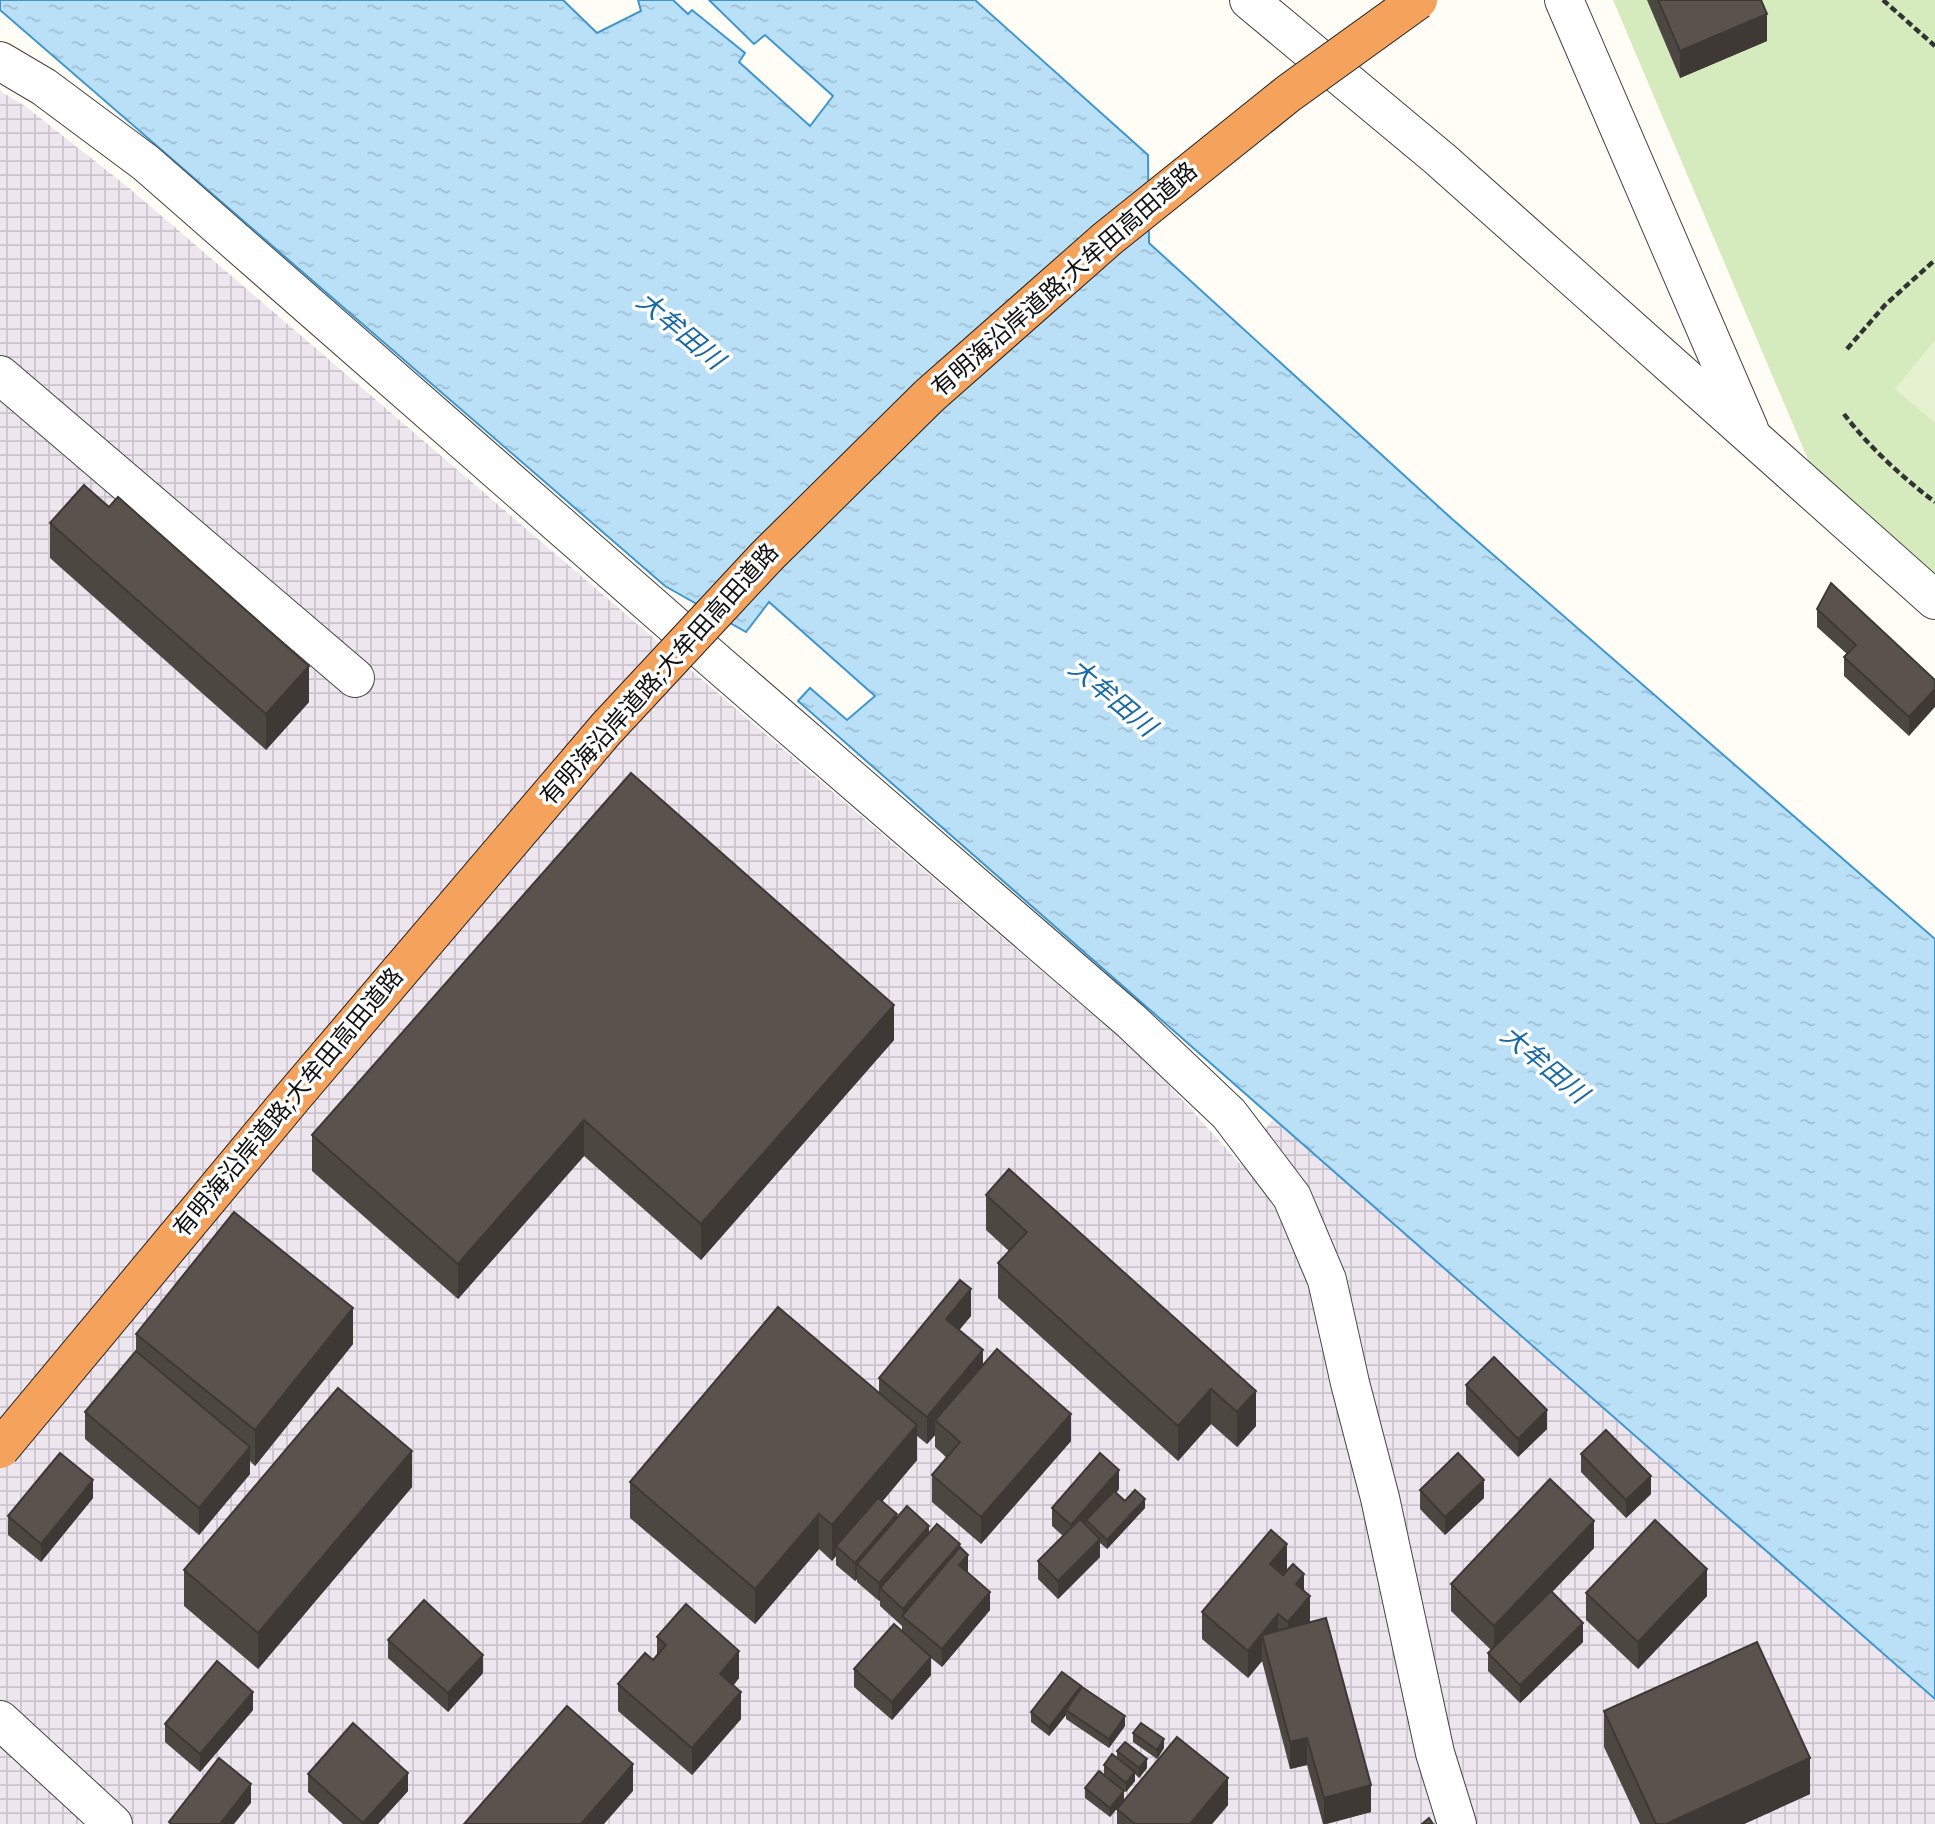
<svg xmlns="http://www.w3.org/2000/svg" width="1935" height="1824" viewBox="0 0 1935 1824" font-family="Spectral,'Noto Sans JP',serif">
<style>
.industrial{fill:url(#industrial-grid)}
.park{fill:#d5ebbd}
.pitch{fill:#e6f2cf}
.water{fill:url(#water-ripples);stroke:#3f96cf;stroke-width:2}
.lines{fill:none;stroke-linecap:round;stroke-linejoin:round}
.minor-casing{stroke:#444;stroke-width:40}
.path{stroke:#333;stroke-width:4.5;stroke-dasharray:7 3.5;stroke-linecap:butt}
.minor{stroke:#fff;stroke-width:38}
.highway-bridge-casing{stroke:#222;stroke-width:40;stroke-linecap:butt}
.highway-bridge{stroke:#f5a25d;stroke-width:38}
.wall{fill:#4d4742}
.shaded-wall{fill:#3f3936}
.building{fill:#5a524d;stroke:#3f3936;stroke-width:2}
.labels{text-anchor:middle;dominant-baseline:central;stroke-width:7;stroke-linejoin:round;paint-order:stroke}
.street-label{font-size:24px;fill:#111;stroke:#fff}
.water-label{font-size:26px;font-style:italic;fill:#1768a6;stroke:#fff}
</style>
<defs>
<pattern id="industrial-grid" width="8" height="8" patternUnits="userSpaceOnUse" patternTransform="scale(1.75)"><rect width="8" height="8" fill="#eee6ef"/><path d="M0 4h8M4 0v8" fill="none" stroke="#cbc4cc"/></pattern>
<pattern id="water-ripples" width="26" height="14" patternUnits="userSpaceOnUse" patternTransform="scale(1.75)"><rect width="26" height="14" fill="#b9e0f7"/><path d="M2 4q2-2 4 0t4 0M15 11q2-2 4 0t4 0" fill="none" stroke="#9ebfd3"/></pattern>
</defs>
<rect width="100%" height="100%" fill="#fffdf5"/>
<polygon class="industrial" points="0,91 25,106 129,188 1150,1064 1240,1164 1273,1119 1935,1699 1935,1824 0,1824"/>
<polygon class="park" points="1613,0 1935,0 1935,574 1809,462"/>
<polygon class="pitch" points="1935,340 1935,423 1895,389"/>
<polygon class="water" points="0,0 563,0 597,33 641,11 638,0 673,0 688,14 692,10 745,53 739,62 810,126 833,96 765,35 754,44 709,0 975,0 1148,155 1149,243 1451,518 1935,939 1935,1699 798,701 810,688 847,720 875,696 769,602 746,632 665,586 0,10"/>
<g class="lines">
<defs>
<g id="minor">
<polyline points="1249,0 1440,159 1935,600"/>
<polyline points="1564,0 1749,429"/>
<polyline points="0,61 44,87 146,163 716,662 1131,1021 1229,1114 1292,1197 1327,1280 1350,1383 1380,1498 1435,1753 1457,1824"/>
<polyline points="0,375 355,678"/>
<polyline points="0,1720 113,1824"/>
</g>
</defs>
<use href="#minor" class="minor-casing"/>
<g class="path">
<polyline points="1883,0 1935,46"/>
<polyline points="1847,349 1885,305 1935,260"/>
<path d="M1844 414C1867 445 1904 479 1935 502"/>
</g>
<use href="#minor" class="minor"/>
<defs>
<polyline id="highway-bridge" points="0,1449 292,1098 606,729 767,556 929,396 1107,239 1289,93 1418,0"/>
</defs>
<use href="#highway-bridge" class="highway-bridge-casing"/>
<use href="#highway-bridge" class="highway-bridge"/>
</g>
<g class="wall">
<polygon points="1647,0 1761,0 1767,41 1680,78"/>
<polygon points="50,523 309,702 266,750 50,558"/>
<polygon points="1817,609 1935,680 1909,736 1844,676 1844,657 1847,654 1817,627"/>
<polygon points="894,1040 701,1260 584,1156 458,1299 312,1171 312,1135"/>
<polygon points="986,1195 1256,1426 1237,1447 1211,1424 1178,1461 998,1298 998,1263 1009,1251 986,1230"/>
<polygon points="971,1316 959,1330 983,1364 1071,1441 981,1544 932,1502 932,1475 947,1458 935,1447 935,1435 927,1444 917,1436 917,1460 882,1502 897,1519 929,1532 960,1548 968,1573 990,1610 942,1667 931,1658 931,1675 892,1720 854,1687 854,1669 902,1631 902,1626 880,1606 880,1600 879,1601 857,1582 857,1579 855,1581 836,1565 836,1556 832,1561 819,1549 755,1624 630,1518 630,1482 879,1393 879,1378"/>
<polygon points="136,1334 353,1344 255,1466 250,1461 250,1474 199,1535 85,1439 85,1412 136,1352"/>
<polygon points="1466,1385 1547,1429 1518,1457 1466,1404"/>
<polygon points="1581,1454 1651,1494 1626,1518 1581,1472"/>
<polygon points="412,1487 258,1669 184,1606 184,1570"/>
<polygon points="1119,1489 1116,1493 1125,1501 1145,1508 1107,1549 1100,1543 1100,1557 1058,1599 1038,1579 1038,1561 1063,1536 1052,1526 1052,1508"/>
<polygon points="1420,1490 1484,1498 1445,1535 1420,1509"/>
<polygon points="93,1498 41,1562 8,1535 8,1516"/>
<polygon points="1594,1548 1552,1592 1583,1642 1520,1703 1488,1671 1488,1653 1491,1650 1451,1611 1451,1584"/>
<polygon points="1287,1570 1304,1591 1310,1622 1371,1812 1327,1824 1323,1824 1307,1765 1290,1769 1262,1661 1248,1678 1202,1639 1202,1612"/>
<polygon points="1586,1593 1707,1596 1638,1669 1586,1620"/>
<polygon points="657,1637 739,1678 733,1686 741,1719 692,1775 618,1711 618,1684 653,1660 657,1655"/>
<polygon points="388,1640 483,1673 448,1712 388,1658"/>
<polygon points="1081,1688 1125,1726 1109,1748 1066,1719 1066,1715 1049,1736 1031,1722 1031,1712"/>
<polygon points="253,1710 200,1772 165,1742 165,1724"/>
<polygon points="1604,1711 1810,1794 1744,1824 1640,1824 1604,1747"/>
<polygon points="1133,1733 1164,1748 1157,1759 1133,1742"/>
<polygon points="1117,1751 1147,1768 1139,1778 1135,1774 1135,1781 1126,1792 1104,1774 1104,1765 1117,1758"/>
<polygon points="308,1774 408,1791 378,1824 343,1824 308,1792"/>
<polygon points="1085,1788 1124,1800 1110,1817 1085,1798"/>
<polygon points="1228,1805 1212,1824 1117,1824 1117,1809"/>
</g>
<g class="shaded-wall">
<polygon points="1767,14 1767,41 1680,78 1680,51"/>
<polygon points="309,666 309,702 266,750 266,714"/>
<polygon points="1935,689 1935,707 1909,736 1909,717"/>
<polygon points="894,1005 894,1040 701,1260 701,1224"/>
<polygon points="584,1120 584,1156 458,1299 458,1264"/>
<polygon points="971,1289 971,1316 946,1346 946,1319"/>
<polygon points="353,1308 353,1344 255,1466 255,1430"/>
<polygon points="983,1350 983,1377 935,1420 935,1435 927,1444 927,1417"/>
<polygon points="1211,1389 1211,1424 1178,1461 1178,1426"/>
<polygon points="1256,1391 1256,1426 1237,1447 1237,1412"/>
<polygon points="1547,1410 1547,1429 1518,1457 1518,1439"/>
<polygon points="1071,1414 1071,1441 981,1544 981,1517"/>
<polygon points="917,1425 917,1460 841,1550 836,1546 836,1556 832,1561 832,1525"/>
<polygon points="250,1447 250,1474 199,1535 199,1508"/>
<polygon points="412,1451 412,1487 258,1669 258,1633"/>
<polygon points="1119,1470 1119,1489 1089,1523 1086,1520 1086,1526 1071,1543 1071,1525"/>
<polygon points="1651,1476 1651,1494 1626,1518 1626,1500"/>
<polygon points="93,1480 93,1498 41,1562 41,1544"/>
<polygon points="1484,1480 1484,1498 1445,1535 1445,1517"/>
<polygon points="1145,1499 1145,1508 1107,1549 1107,1540"/>
<polygon points="819,1514 819,1549 755,1624 755,1589"/>
<polygon points="897,1514 897,1532 857,1564 857,1579 855,1581 855,1563"/>
<polygon points="1594,1521 1594,1548 1494,1653 1494,1626"/>
<polygon points="929,1526 929,1544 880,1588 880,1600 879,1601 879,1583"/>
<polygon points="1100,1539 1100,1557 1058,1599 1058,1581"/>
<polygon points="960,1544 960,1562 903,1617 903,1609"/>
<polygon points="1287,1544 1287,1571 1270,1591 1270,1564"/>
<polygon points="968,1555 968,1573 959,1565"/>
<polygon points="1707,1569 1707,1596 1638,1669 1638,1642"/>
<polygon points="1304,1574 1304,1601 1296,1584"/>
<polygon points="990,1592 990,1610 942,1667 942,1649"/>
<polygon points="1310,1596 1310,1623 1288,1649 1288,1622"/>
<polygon points="1278,1614 1278,1641 1262,1635 1262,1661 1248,1678 1248,1651"/>
<polygon points="1583,1623 1583,1642 1520,1703 1520,1685"/>
<polygon points="739,1651 739,1678 720,1701 720,1674"/>
<polygon points="483,1655 483,1673 448,1712 448,1693"/>
<polygon points="931,1657 931,1675 892,1720 892,1702"/>
<polygon points="1081,1686 1081,1696 1066,1710 1066,1715 1049,1736 1049,1727"/>
<polygon points="253,1692 253,1710 200,1772 200,1754"/>
<polygon points="741,1692 741,1719 692,1775 692,1748"/>
<polygon points="1125,1716 1125,1726 1109,1748 1109,1739"/>
<polygon points="1307,1738 1307,1765 1290,1769 1290,1742"/>
<polygon points="1164,1739 1164,1748 1157,1759 1157,1750"/>
<polygon points="1810,1758 1810,1794 1744,1824 1666,1824"/>
<polygon points="1147,1759 1147,1768 1139,1778 1139,1768"/>
<polygon points="633,1764 633,1791 604,1824 581,1824"/>
<polygon points="1135,1772 1135,1781 1126,1792 1126,1783"/>
<polygon points="408,1773 408,1791 378,1824 363,1824"/>
<polygon points="1228,1778 1228,1805 1212,1824 1190,1824"/>
<polygon points="251,1784 251,1803 234,1824 220,1824"/>
<polygon points="1371,1785 1371,1812 1324,1824 1324,1798"/>
<polygon points="1124,1791 1124,1800 1110,1817 1110,1808"/>
</g>
<g class="building">
<polygon points="1658,0 1761,0 1767,14 1680,51"/>
<polygon points="84,485 109,507 118,497 309,666 266,714 50,523"/>
<polygon points="1831,583 1935,680 1935,689 1909,717 1844,657 1856,645 1817,609"/>
<polygon points="631,773 894,1005 701,1224 584,1120 458,1264 312,1135"/>
<polygon points="1009,1169 1256,1391 1237,1412 1211,1389 1178,1426 998,1263 1027,1232 986,1195"/>
<polygon points="234,1212 353,1308 255,1430 136,1334"/>
<polygon points="960,1280 971,1289 946,1319 983,1350 927,1417 879,1378"/>
<polygon points="778,1307 917,1425 832,1525 819,1514 755,1589 630,1482"/>
<polygon points="997,1349 1071,1414 981,1517 932,1475 960,1442 935,1420"/>
<polygon points="136,1351 250,1447 199,1508 85,1412"/>
<polygon points="1494,1357 1547,1410 1518,1439 1466,1385"/>
<polygon points="338,1388 412,1451 258,1633 184,1570"/>
<polygon points="1606,1430 1651,1476 1626,1500 1581,1454"/>
<polygon points="60,1453 93,1480 41,1544 8,1516"/>
<polygon points="1100,1453 1119,1470 1071,1525 1052,1508"/>
<polygon points="1458,1453 1484,1480 1445,1517 1420,1490"/>
<polygon points="1550,1479 1594,1521 1494,1626 1451,1584"/>
<polygon points="1135,1490 1145,1499 1107,1540 1086,1520 1114,1491 1125,1501"/>
<polygon points="878,1498 897,1514 855,1563 836,1546"/>
<polygon points="907,1506 929,1526 879,1583 857,1564"/>
<polygon points="1080,1519 1100,1539 1058,1581 1038,1561"/>
<polygon points="1655,1520 1707,1569 1638,1642 1586,1593"/>
<polygon points="937,1524 960,1544 903,1609 880,1588"/>
<polygon points="1271,1530 1287,1544 1270,1564 1283,1575 1293,1564 1304,1574 1296,1584 1310,1596 1288,1622 1278,1614 1248,1651 1202,1612"/>
<polygon points="960,1547 968,1555 959,1565 990,1592 942,1649 902,1616"/>
<polygon points="1551,1591 1583,1623 1520,1685 1488,1653"/>
<polygon points="424,1600 483,1655 448,1693 388,1640"/>
<polygon points="686,1604 739,1651 720,1674 741,1692 692,1748 618,1684 645,1653 653,1660 666,1645 657,1637"/>
<polygon points="1326,1618 1371,1785 1324,1798 1307,1738 1290,1742 1262,1635"/>
<polygon points="894,1624 931,1657 892,1702 854,1669"/>
<polygon points="1757,1642 1810,1758 1666,1824 1656,1824 1604,1711"/>
<polygon points="217,1661 253,1692 200,1754 165,1724"/>
<polygon points="1062,1672 1081,1686 1049,1727 1031,1712"/>
<polygon points="1082,1687 1125,1716 1109,1739 1066,1710"/>
<polygon points="567,1706 633,1764 581,1824 464,1824"/>
<polygon points="353,1723 408,1773 363,1823 308,1774"/>
<polygon points="1141,1723 1164,1739 1157,1750 1133,1733"/>
<polygon points="1177,1737 1228,1778 1190,1824 1135,1824 1117,1809"/>
<polygon points="1125,1742 1147,1759 1139,1768 1117,1751"/>
<polygon points="1112,1754 1135,1772 1126,1783 1104,1765"/>
<polygon points="219,1758 251,1784 220,1824 171,1824 169,1822"/>
<polygon points="1099,1771 1124,1791 1110,1808 1085,1788"/>
<polygon points="1429,1818 1433,1824 1422,1824"/>
</g>
<g class="labels">
<g class="street-label">
<text transform="translate(1065 280) rotate(-41)">有明海沿岸道路;大牟田高田道路</text>
<text transform="translate(660 675) rotate(-48)">有明海沿岸道路;大牟田高田道路</text>
<text transform="translate(289 1103) rotate(-50)">有明海沿岸道路;大牟田高田道路</text>
</g>
<g class="water-label">
<text transform="translate(680 331) rotate(40)">大牟田川</text>
<text transform="translate(1112 698) rotate(40)">大牟田川</text>
<text transform="translate(1544 1065) rotate(40)">大牟田川</text>
</g>
</g>
</svg>
